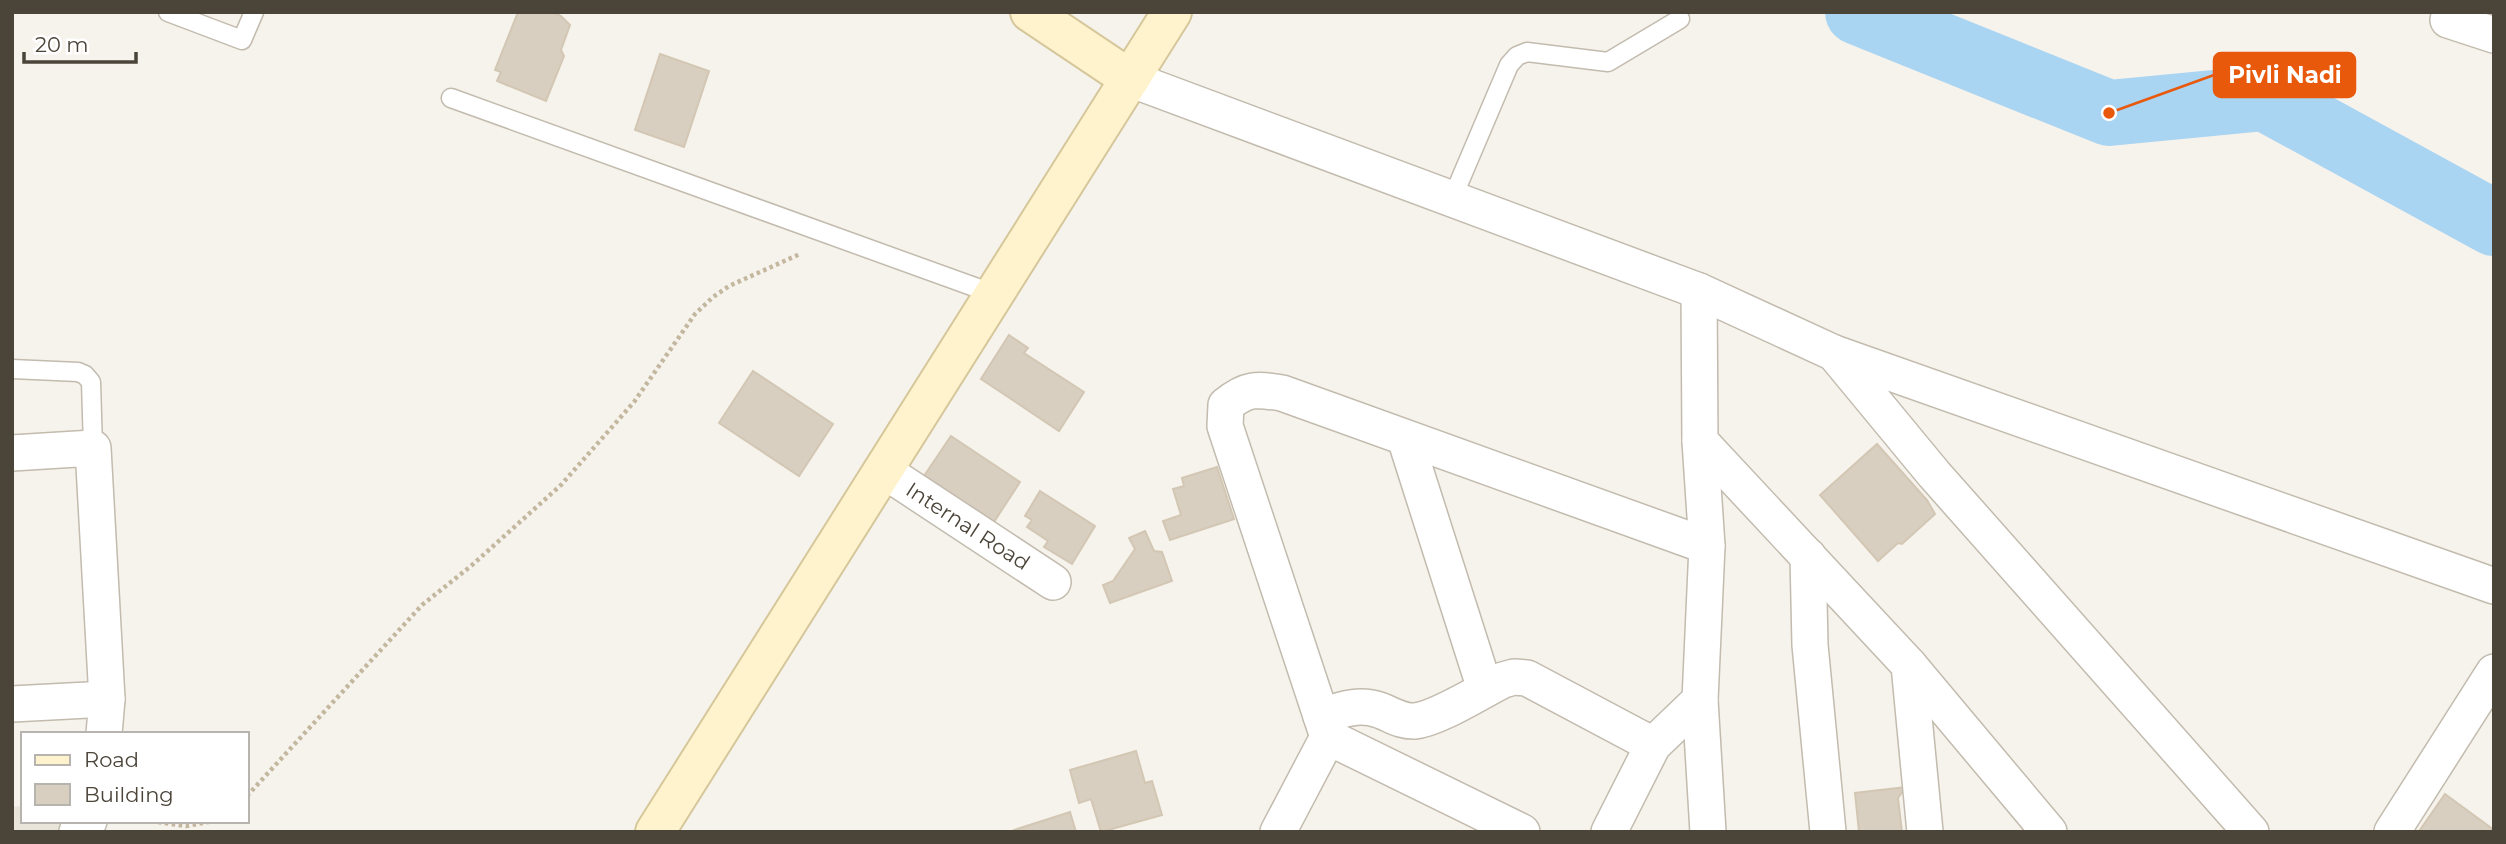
<svg xmlns="http://www.w3.org/2000/svg" width="2506" height="844" viewBox="0 0 2506 844" font-family="Montserrat,sans-serif">
<style>
.residential{fill:#eae5da}
.lines{fill:none;stroke-linecap:round;stroke-linejoin:round}
.river{stroke:#a9d4f2;stroke-width:66}
.building{fill:#d8cfc1;stroke:#d3c7b4;stroke-width:2}
.lane-casing{stroke:#c2bbae;stroke-width:21}
.street-casing{stroke:#c2bbae;stroke-width:38}
.secondary-casing{stroke:#d6c79b;stroke-width:42}
.path{stroke:#c4b79f;stroke-width:4.5;stroke-dasharray:3.5 3.5;stroke-linecap:butt}
.lane{stroke:#fff;stroke-width:18}
.street{stroke:#fff;stroke-width:35}
.secondary{stroke:#fff3cd;stroke-width:38}
.labels{text-anchor:middle;dominant-baseline:central;stroke-width:5;stroke-linejoin:round;paint-order:stroke}
.street-label{font-size:21px;fill:#4b4439;stroke:#fff}
.leader{fill:none;stroke:#e8590c;stroke-width:2.5}
.callout-dot{fill:#e8590c;stroke:#fff;stroke-width:2.5}
.callout{fill:#e8590c;stroke:#e8590c;stroke-width:2.5}
.callout-label{font-size:23px;text-anchor:middle;font-weight:bold;fill:#fff}
</style>
<rect width="100%" height="100%" fill="#f6f3ec"/>
<polygon class="residential" points="23,806 23,821 69,821 63,832 12,832 12,807"/>
<g class="lines">
<polyline class="river" points="1858,12 2109,113 2265,98 2494,223"/>
</g>
<g class="building">
<polygon points="518,12 552,12 561,16 570,25 561,50 564,56 546,101 497,81 501,72 495,70"/>
<polygon points="660,54 709,71 684,147 635,130"/>
<polygon points="1009,335 1028,348 1024,353 1084,392 1059,431 981,379"/>
<polygon points="753,371 833,424 799,476 719,423"/>
<polygon points="951,436 1020,482 992,525 922,479"/>
<polygon points="1877,444 1927,500 1935,514 1902,544 1898,543 1878,561 1820,495"/>
<polygon points="1217,467 1234,519 1170,540 1163,521 1181,515 1173,489 1184,486 1182,478"/>
<polygon points="1040,491 1095,526 1072,564 1044,547 1048,541 1027,527 1032,520 1025,516"/>
<polygon points="1145,531 1154,551 1162,552 1172,581 1110,603 1103,585 1113,581 1135,549 1129,538"/>
<polygon points="1136,751 1145,783 1152,781 1162,815 1101,832 1091,799 1079,803 1070,770"/>
<polygon points="1906,787 1898,798 1902,832 1859,832 1855,793"/>
<polygon points="2445,794 2494,830 2494,832 2422,832 2420,830"/>
<polygon points="1070,812 1076,832 1015,832 1014,830"/>
</g>
<g class="lines">
<defs>
<g id="lane">
<polyline points="168,12 242,40 254,12"/>
<polyline points="451,98 994,294"/>
<polyline points="1452,199 1509,65 1517,56 1527,52 1608,62 1680,19"/>
<polyline points="12,369 78,372 85,375 91,382 93,448"/>
</g>
<g id="street">
<polyline points="2448,20 2494,35"/>
<polyline points="1130,79 1699,291 1834,353 2494,586"/>
<polyline points="1699,291 1700,441 1909,665 1925,832"/>
<polyline points="1834,353 1934,474 2251,832"/>
<polyline points="1405,438 1485,689"/>
<polyline points="1700,441 1707,546 1700,700 1708,832"/>
<polyline points="12,453 93,448 107,699 104,734"/>
<polyline points="883,470 1053,582"/>
<polyline points="1808,556 1810,645 1828,832"/>
<polyline points="1909,665 2049,832"/>
<polyline points="12,704 107,699"/>
<path d="M1321 716C1340 710 1359 703 1379 710 1391 714 1401 722 1415 721 1437 719 1481 691 1503 680L1514 677 1527 678 1653 745"/>
<path d="M1328 737 1225 426 1226 405C1247 388 1255 389 1282 393L1707 546"/>
<polyline points="77,832 89,821"/>
<polyline points="1278,832 1328,737 1522,832"/>
<polyline points="1609,832 1653,745 1700,700"/>
<polyline points="2392,832 2494,672"/>
</g>
<g id="secondary">
<polyline points="1030,12 1130,79"/>
<polyline points="655,832 1172,12"/>
</g>
</defs>
<use href="#lane" class="lane-casing"/>
<use href="#street" class="street-casing"/>
<use href="#secondary" class="secondary-casing"/>
<g class="path">
<polyline points="247,796 422,605 471,566 561,485 634,402 695,314 713,297 729,286 800,254"/>
<polyline points="151,821 186,826 214,821"/>
</g>
<use href="#lane" class="lane"/>
<use href="#street" class="street"/>
<use href="#secondary" class="secondary"/>
</g>
<g class="labels">
<g class="street-label">
<text transform="translate(968 526) rotate(33)">Internal Road</text>
</g>
</g>
<path class="leader" d="M2109 113L2214 75"/>
<circle class="callout-dot" cx="2109" cy="113" r="7"/>
<rect class="callout" x="2214" y="53" width="141" height="44" rx="7"/>
<g class="callout-label">
<text x="2285" y="83">Pivli Nadi</text>
</g>
<rect width="2506" height="844" fill="none" stroke="#4b4439" stroke-width="28"/>
<rect x="21" y="732" width="228" height="91" fill="#ffffff" stroke="#b7b4b0" stroke-width="2"/>
<rect x="35" y="755" width="35" height="10" fill="#fff3cd" stroke="#b7b4b0" stroke-width="2"/>
<text x="84" y="767" font-size="21" fill="#4b4439">Road</text>
<rect x="35" y="784" width="35" height="21" fill="#d8cfc1" stroke="#b7b4b0" stroke-width="2"/>
<text x="84" y="802" font-size="21" fill="#4b4439">Building</text>
<path d="M24 52v10h112v-10" fill="none" stroke="#4b4439" stroke-width="3.5"/>
<text x="35" y="52" font-size="21" fill="#4b4439" stroke="#ffffff" stroke-width="5" paint-order="stroke">20 m</text>
</svg>
